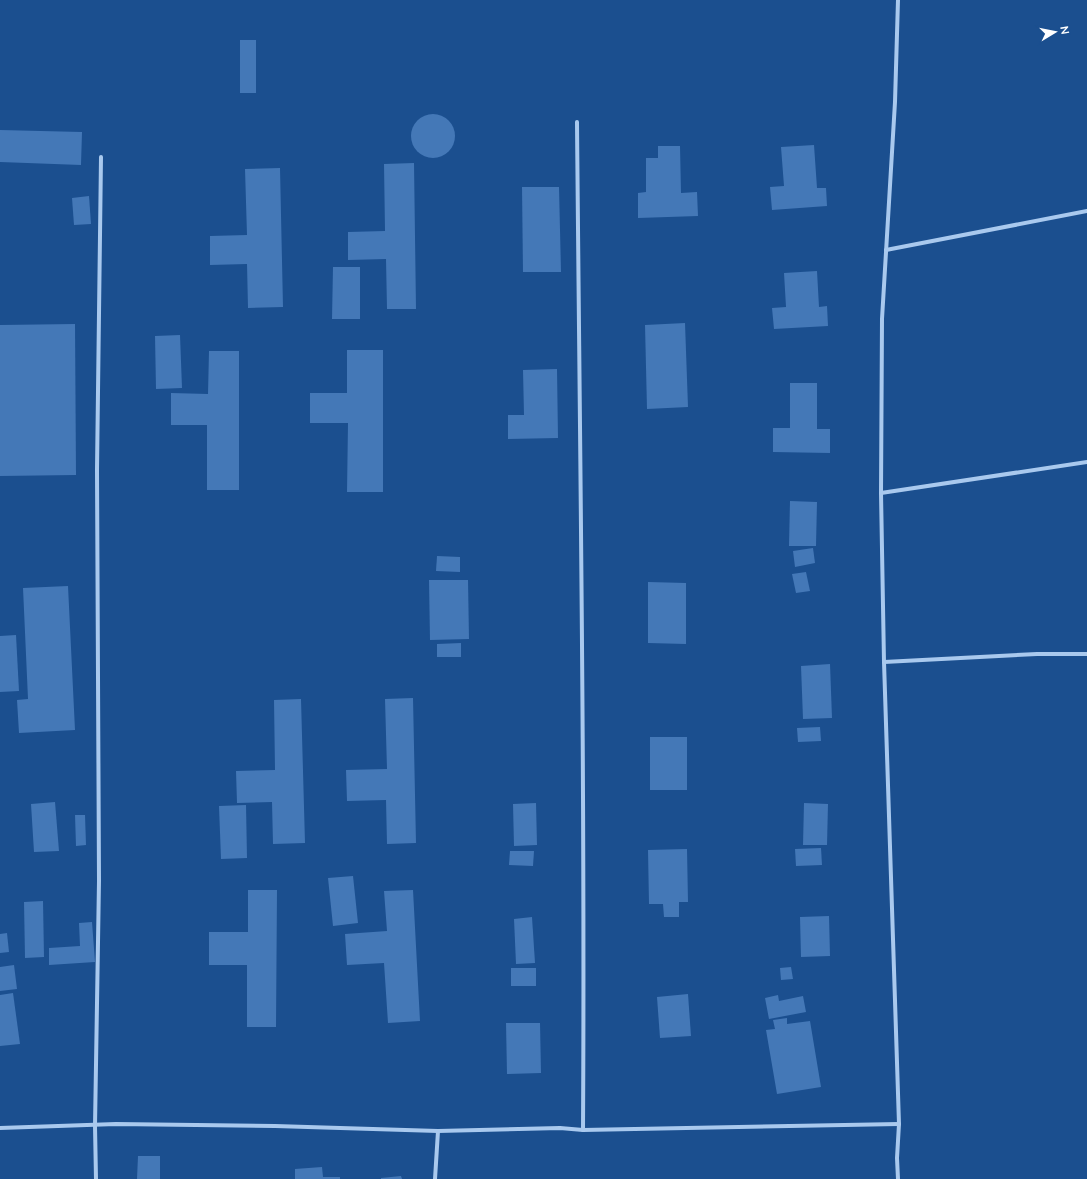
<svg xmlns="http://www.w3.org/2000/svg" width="1087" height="1179" viewBox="0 0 1087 1179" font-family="Mulish,sans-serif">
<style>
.building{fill:#4478b7}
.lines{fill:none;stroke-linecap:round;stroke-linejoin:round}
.minor{stroke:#a9c9ee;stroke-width:4}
</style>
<rect width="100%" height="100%" fill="#1b4f8f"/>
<g class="building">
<rect x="240" y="40" width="16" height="53"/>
<circle cx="433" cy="136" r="22"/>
<polygon points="0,130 82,132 81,165 0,162"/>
<polygon points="814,145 817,188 826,188 827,206 772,210 770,187 784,186 781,147"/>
<polygon points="658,146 680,146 681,193 697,192 698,216 638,218 638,193 646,192 646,158 658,158"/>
<polygon points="414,163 416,309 387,309 386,259 348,260 348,232 385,231 384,164"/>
<polygon points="280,168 283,307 248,308 247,264 210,265 210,236 247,235 245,169"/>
<polygon points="522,187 559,187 561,272 523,272"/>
<polygon points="89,196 91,224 74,225 72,198"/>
<polygon points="333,267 360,267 360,319 332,319"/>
<polygon points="817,271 819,307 827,306 828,326 774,329 772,308 786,307 784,273"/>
<polygon points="685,323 688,407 647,409 645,325"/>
<polygon points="75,324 76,475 0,476 0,325"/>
<polygon points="180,335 182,388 156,389 155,336"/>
<polygon points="347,350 383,350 383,492 347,492 348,423 310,423 310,393 347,393"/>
<polygon points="209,351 239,351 239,490 207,490 207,425 171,425 171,393 208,394"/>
<polygon points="557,369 558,438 508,439 508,415 524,415 523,370"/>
<polygon points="790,383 817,383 817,429 830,429 830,453 773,452 773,428 790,428"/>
<polygon points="790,501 817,502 816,546 789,546"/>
<polygon points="813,548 815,563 795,567 793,551"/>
<polygon points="437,556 460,557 460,572 436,571"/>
<polygon points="806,572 810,591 796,593 792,574"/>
<polygon points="429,580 468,580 469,639 430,640"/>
<polygon points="648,582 686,583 686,644 648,643"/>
<polygon points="68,586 75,730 19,733 17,700 28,699 23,588"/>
<polygon points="16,635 19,691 0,692 0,636"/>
<polygon points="461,643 461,657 437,657 437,644"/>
<polygon points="830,664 832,718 803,719 801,666"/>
<polygon points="413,698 416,843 387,844 386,800 347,801 346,770 387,769 385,699"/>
<polygon points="301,699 305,843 273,844 272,802 237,803 236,771 275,770 274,700"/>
<polygon points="820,727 821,741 798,742 797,728"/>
<rect x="650" y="737" width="37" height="53"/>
<polygon points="55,802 59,851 34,852 31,804"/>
<polygon points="536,803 537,845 514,846 513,804"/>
<polygon points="804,803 828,804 827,845 803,845"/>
<polygon points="246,805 247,858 221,859 219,806"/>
<polygon points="75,815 85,815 86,845 76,846"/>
<polygon points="821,848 822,865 796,866 795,849"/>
<polygon points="687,849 688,902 679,902 679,917 664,917 663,904 649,904 648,850"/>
<polygon points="510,851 534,851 533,866 509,865"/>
<polygon points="353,876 358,923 333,926 328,878"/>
<polygon points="248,890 277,890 276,1027 247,1027 247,965 209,965 209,932 248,932"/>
<polygon points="413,890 420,1021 388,1023 384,963 347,965 345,934 387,931 384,891"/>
<polygon points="43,901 44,957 25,958 24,902"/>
<polygon points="829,916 830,956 801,957 800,917"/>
<polygon points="532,917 535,963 516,964 514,919"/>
<polygon points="92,922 95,962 49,965 49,948 80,946 79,923"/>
<polygon points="7,933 9,952 0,953 0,934"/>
<polygon points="14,965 17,989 0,991 0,967"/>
<polygon points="791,967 793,979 781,980 780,968"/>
<rect x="511" y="968" width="25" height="18"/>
<polygon points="13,993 20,1044 0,1046 0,995"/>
<polygon points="688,994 691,1036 660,1038 657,997"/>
<polygon points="778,995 779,1001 803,996 806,1012 769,1019 765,998"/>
<polygon points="787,1018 787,1024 810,1021 821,1087 777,1094 766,1030 775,1029 773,1020"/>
<polygon points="506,1023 540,1023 541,1073 507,1074"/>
<polygon points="138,1156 160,1156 160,1179 137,1179"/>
<polygon points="322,1167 323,1177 340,1177 340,1179 295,1179 295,1169"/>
<polygon points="401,1176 402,1179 381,1179 381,1178"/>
</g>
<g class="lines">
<g class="minor">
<polyline points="898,0 895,102 882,319 881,493 884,662 899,1124 897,1158 898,1179"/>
<path d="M577 122C580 458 585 794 583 1130"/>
<polyline points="886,250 1087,211"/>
<polyline points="881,493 1087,462"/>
<polyline points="884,662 1037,654 1087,654"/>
<polyline points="0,1128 116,1124 275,1126 438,1131 560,1128 583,1130 899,1124"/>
<polyline points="96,1179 95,1126 99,881 97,470 101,157"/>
<polyline points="435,1179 438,1131"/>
</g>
</g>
<g transform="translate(1055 32) rotate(80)" stroke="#1b4f8f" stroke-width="3" paint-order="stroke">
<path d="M0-3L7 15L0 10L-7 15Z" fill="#ffffff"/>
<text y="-6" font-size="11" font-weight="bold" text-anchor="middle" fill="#ffffff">N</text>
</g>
</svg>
